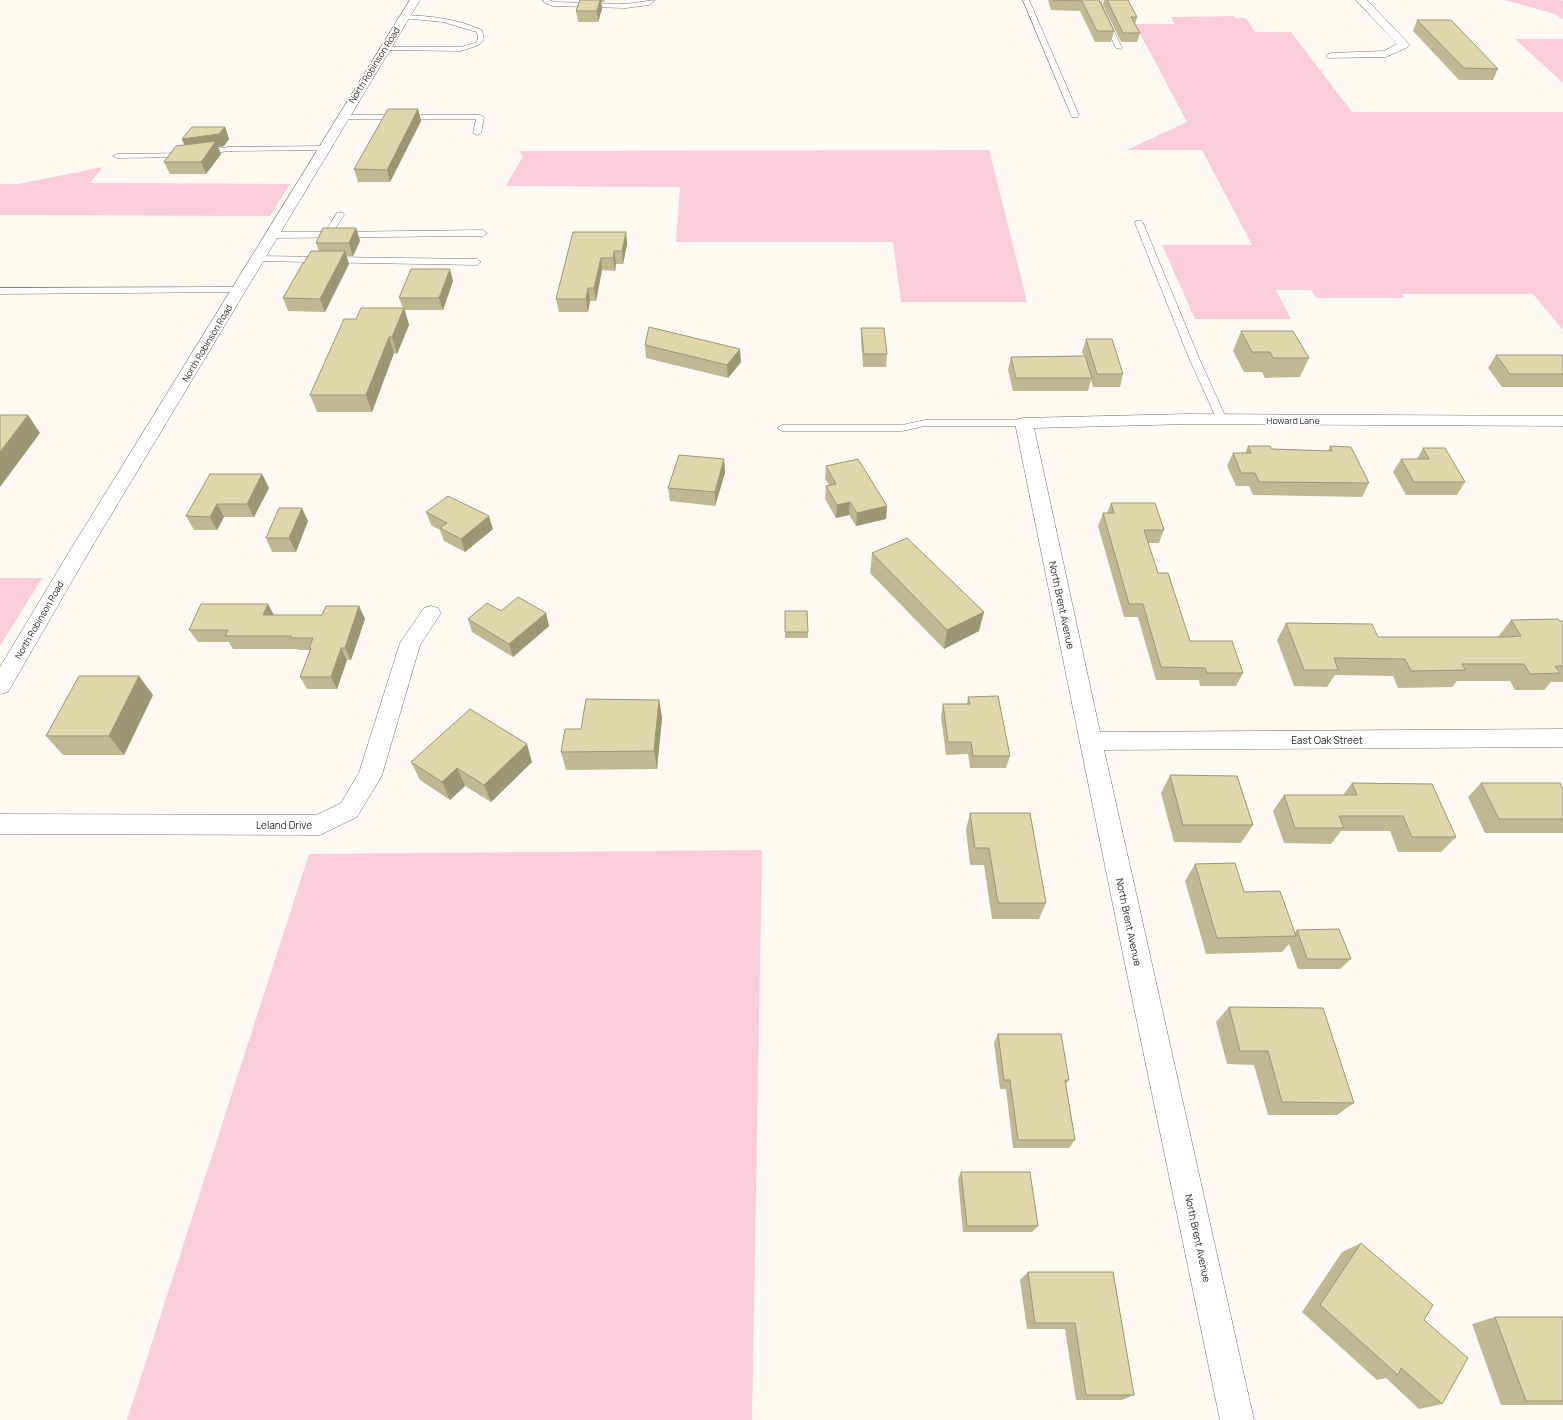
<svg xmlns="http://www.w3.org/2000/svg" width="1563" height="1420" viewBox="0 0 1563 1420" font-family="Manrope,sans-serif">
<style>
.green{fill:#fbcddb}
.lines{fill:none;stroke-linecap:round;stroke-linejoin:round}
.lane-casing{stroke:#7b726a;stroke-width:1}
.street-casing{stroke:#7b726a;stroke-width:1}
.secondary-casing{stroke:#7b726a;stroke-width:1}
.lane{fill:#fff;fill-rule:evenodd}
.street{fill:#fff;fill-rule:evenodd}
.secondary{fill:#fff;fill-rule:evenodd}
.wall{fill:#c0b892}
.shaded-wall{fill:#9c9677}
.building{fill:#dfd6aa;stroke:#9c9677}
.labels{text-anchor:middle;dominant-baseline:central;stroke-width:3;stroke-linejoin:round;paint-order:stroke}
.far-street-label{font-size:9px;fill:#2c2925;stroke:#fff}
.street-label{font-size:10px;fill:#2c2925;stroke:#fff}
</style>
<rect width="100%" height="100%" fill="#fff9f3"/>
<g class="green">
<polygon points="1504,0 1562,0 1563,1 1563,19 1552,13"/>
<polygon points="1234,16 1235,18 1246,18 1255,32 1291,32 1352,112 1563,112 1563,330 1533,294 1402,294 1404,298 1316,298 1311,290 1276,290 1291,319 1195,319 1162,245 1252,245 1202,150 1127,150 1187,122 1135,24 1175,24 1171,17"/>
<polygon points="1515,39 1563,39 1563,83"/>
<polygon points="989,150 1027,302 901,302 893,242 676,242 680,187 506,186 523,156 519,151"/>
<polygon points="103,167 90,183 290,184 270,216 0,215 0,184 18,184"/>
<polygon points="0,578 42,578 0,646"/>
<polygon points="762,850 752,1420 127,1420 309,854"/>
</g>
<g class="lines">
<defs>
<g id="lane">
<polygon points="543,0 549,0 554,2 626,4 655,0 649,5 626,8 553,6 545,3"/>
<polygon points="1023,0 1029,0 1079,115 1078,117 1072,117 1071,115"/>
<polygon points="1096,0 1102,0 1101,3 1122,48 1121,49 1116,48 1095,3"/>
<path d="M404 15C432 16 457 19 482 30L484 39 479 45 461 51 383 50 382 49 385 47H461L475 43 478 39 477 32 443 22 402 18V16Z"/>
<polygon points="340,115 480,115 484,117 481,133 477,135 473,133 476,119 340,119"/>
<polygon points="324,146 327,146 327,150 228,151 191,157 117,158 113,156 117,154 191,153 228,147"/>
<polygon points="337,213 343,213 344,215 333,232 483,230 487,233 483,236 271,238 267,235 271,232 325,232"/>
<polygon points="1136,221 1142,221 1143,223 1199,358 1227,420 1226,422 1218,422 1217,420 1189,358 1135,223"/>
<polygon points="257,256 477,259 481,262 477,265 254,261 253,259"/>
<polygon points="239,287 242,288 243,290 242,292 0,294 0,288"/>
<polygon points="925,420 1024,420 1029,423 1024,426 925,426 902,431 782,431 777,428 782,425 902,425"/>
</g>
<g id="street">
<polygon points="1356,0 1367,0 1408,43 1410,45 1408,47 1386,57 1328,58 1326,56 1328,54 1332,53 1384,51 1397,44"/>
<polygon points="1188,414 1563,416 1563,426 1188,424 1034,428 1100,732 1563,729 1563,747 1104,750 1254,1420 1220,1420 1125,964 1015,423 1018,419 1024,418"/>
<polygon points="431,606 438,608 441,613 420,645 382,775 378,782 357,817 320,835 0,834 0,814 317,815 341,803 359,773 400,643 424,608"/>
</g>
<polygon id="secondary" points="410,0 420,0 87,555 8,692 0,694 0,667 71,549"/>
</defs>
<use href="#lane" class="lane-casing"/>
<use href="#street" class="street-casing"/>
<use href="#secondary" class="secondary-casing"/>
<use href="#lane" class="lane"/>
<use href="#street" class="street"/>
<use href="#secondary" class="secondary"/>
</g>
<g class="wall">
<polygon points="580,0 605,0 604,2 601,2 602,9 598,22 578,22 576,11"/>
<polygon points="1048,0 1099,0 1114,31 1111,42 1095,42 1080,11 1051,10"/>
<polygon points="1104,0 1128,0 1137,17 1135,25 1140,33 1137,42 1121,42 1103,5"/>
<polygon points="1417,20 1498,69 1493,80 1459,80 1413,31"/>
<polygon points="418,109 421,121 390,182 358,182 354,169"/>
<polygon points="225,127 229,139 224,146 218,147 221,154 206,174 170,174 164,162 185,145 182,139"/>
<polygon points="356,228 360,241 353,256 346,256 349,264 325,312 288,311 283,298 304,263 319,251 316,243"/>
<polygon points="626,232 627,244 623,264 616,264 615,271 602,270 596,301 590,301 588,312 559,312 556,299"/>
<polygon points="453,281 443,310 405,310 409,325 397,354 394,353 372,412 317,412 310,395 356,319 403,308 399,298"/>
<polygon points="861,328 887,354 886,367 863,367 861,341"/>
<polygon points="1241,331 1309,358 1300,377 1265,378 1262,372 1244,372 1233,351"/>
<polygon points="1086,339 1123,374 1120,387 1093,387 1091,380 1088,391 1013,391 1008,370 1011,357 1084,356 1082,352"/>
<polygon points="645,345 741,362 728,378 646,358"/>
<polygon points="1496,355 1563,355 1563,387 1502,387 1488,368"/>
<polygon points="1248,446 1272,449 1328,451 1330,446 1369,483 1362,497 1253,495 1249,486 1236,486 1227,466 1233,453 1245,453"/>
<polygon points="1423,448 1465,482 1457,495 1406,495 1393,472 1401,459 1417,459"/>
<polygon points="724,459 725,473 715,506 670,501 668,488"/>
<polygon points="826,466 887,506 886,519 856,526 849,515 836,518 825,499 826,486 829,485 825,479"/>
<polygon points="262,474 269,488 254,517 224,517 217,530 194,530 186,516"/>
<polygon points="1111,503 1164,530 1159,543 1148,543 1158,573 1190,641 1243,673 1236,686 1200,686 1199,680 1156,680 1138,617 1124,617 1098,526 1103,513 1107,513"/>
<polygon points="426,512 493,529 465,552 444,541 440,530 431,525"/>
<polygon points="308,521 296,552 272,552 266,538"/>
<polygon points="872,553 979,631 944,649 870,573"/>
<polygon points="359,606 365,619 351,660 347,660 337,689 307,689 300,677 310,650 298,650 297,649 233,649 229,642 198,642 189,630 274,615 322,615"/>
<polygon points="501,611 549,626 513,657 472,632 468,619"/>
<polygon points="785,611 808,632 808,638 785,638"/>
<polygon points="1511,620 1563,621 1563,682 1551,682 1544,690 1515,690 1510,681 1457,681 1452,687 1398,688 1393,676 1335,675 1327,687 1294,686 1277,640 1286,623 1378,637 1498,637"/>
<polygon points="153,695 124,755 63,755 46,736"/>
<polygon points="968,697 1010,756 1006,768 970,768 968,754 946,755 941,717 943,704 967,704"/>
<polygon points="659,700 662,718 657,769 566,770 561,752 581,729"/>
<polygon points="411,762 532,762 491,802 465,786 450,800 420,780"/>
<polygon points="1170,775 1253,825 1241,843 1174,842 1161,793"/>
<polygon points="1352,783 1456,837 1441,852 1398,852 1390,831 1341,831 1331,844 1284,843 1273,811 1284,795 1343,795"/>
<polygon points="1481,783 1563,789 1563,833 1485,833 1468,797"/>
<polygon points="970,813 1046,903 1039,919 992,919 984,865 970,865 966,830"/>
<polygon points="1195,864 1244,892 1295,933 1297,930 1351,959 1340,969 1298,969 1289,944 1282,952 1206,954 1185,881"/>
<polygon points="1229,1007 1354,1103 1337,1115 1268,1115 1254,1065 1227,1064 1216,1022"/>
<polygon points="998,1034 1069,1080 1066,1084 1075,1140 1069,1148 1013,1148 1006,1089 1000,1089 994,1043"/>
<polygon points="961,1172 1038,1226 1032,1232 963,1232 958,1179"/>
<polygon points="1361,1243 1442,1404 1419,1409 1386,1378 1377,1380 1302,1312 1342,1252"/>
<polygon points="1028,1272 1113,1272 1134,1395 1122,1400 1076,1400 1065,1329 1027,1329 1020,1280"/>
<polygon points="1495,1317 1563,1317 1563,1405 1501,1405 1472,1324"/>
</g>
<g class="shaded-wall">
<polygon points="600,0 601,0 602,9 598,22 597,11"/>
<polygon points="418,109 421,121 390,182 387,170"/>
<polygon points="225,127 229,139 224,146 218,147 221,154 206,174 201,162 187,152 182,139"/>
<polygon points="356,228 360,241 353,256 349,243"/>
<polygon points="626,232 627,244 623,264 622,251"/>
<polygon points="345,251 349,264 325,312 320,299"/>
<polygon points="614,251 616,264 615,271 613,258"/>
<polygon points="601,258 602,270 596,301 594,288"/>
<polygon points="450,269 453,281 443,310 439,298"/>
<polygon points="588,288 590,301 588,312 586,299"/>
<polygon points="404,308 409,325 397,354 392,337"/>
<polygon points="389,337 394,353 372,412 366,395"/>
<polygon points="740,349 741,362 728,378 727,365"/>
<polygon points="28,415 40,433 0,487 0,452"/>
<polygon points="724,459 725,473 715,506 715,492"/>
<polygon points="262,474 269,488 254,517 247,504"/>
<polygon points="850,502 849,515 836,518 837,505"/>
<polygon points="217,504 224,517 217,530 210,517"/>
<polygon points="887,506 886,519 856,526 857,513"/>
<polygon points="302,508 308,521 296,552 289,538"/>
<polygon points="489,516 493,529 465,552 461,539"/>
<polygon points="268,604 275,617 263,615"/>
<polygon points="359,606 365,619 351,660 345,648"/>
<polygon points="984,612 979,631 944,649 947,630"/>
<polygon points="546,613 549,626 513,657 509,644"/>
<polygon points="341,648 347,660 337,689 331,677"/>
<polygon points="139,676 153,695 124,755 109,736"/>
<polygon points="659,700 662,718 657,769 654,751"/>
<polygon points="527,744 532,762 491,802 484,785"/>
<polygon points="457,768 465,786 450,800 442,782"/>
</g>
<g class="building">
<polygon points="580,0 600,0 597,11 576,11"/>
<polygon points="1053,0 1099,0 1114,31 1097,31 1082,1"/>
<polygon points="1107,0 1128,0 1137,17 1131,17 1140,33 1123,33"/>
<polygon points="1417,20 1451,20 1498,69 1464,68"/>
<polygon points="388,109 418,109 387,170 354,169"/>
<polygon points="192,127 225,127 219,134 182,139"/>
<polygon points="216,141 201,162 164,162 176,146"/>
<polygon points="323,228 356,228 349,243 316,243"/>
<polygon points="573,232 626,232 622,251 614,251 613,258 601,258 594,288 588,288 586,299 556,299"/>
<polygon points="311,251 345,251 320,299 283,298 303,263 304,263"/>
<polygon points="411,269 450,269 439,298 399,298"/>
<polygon points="361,308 404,308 392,337 389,337 366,395 310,395 344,319 356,319"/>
<polygon points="649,327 740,349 727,365 645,345"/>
<polygon points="861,328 884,328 887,354 864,354"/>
<polygon points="1241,331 1293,331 1309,358 1273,358 1270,352 1252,352"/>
<polygon points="1086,339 1112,339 1123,374 1097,374"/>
<polygon points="1496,355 1563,355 1563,374 1510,374"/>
<polygon points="1085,356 1092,378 1016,378 1011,357"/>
<polygon points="0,415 28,415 0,452"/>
<polygon points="1248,446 1270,446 1272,449 1332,451 1330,446 1351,447 1369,483 1259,482 1255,473 1241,473 1233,453 1251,453"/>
<polygon points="1423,448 1445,448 1465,482 1414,482 1401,459 1429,459"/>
<polygon points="679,455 724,459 715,492 668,488"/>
<polygon points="858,459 887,506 857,513 850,502 837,505 826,486 836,484 826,466"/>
<polygon points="210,474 262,474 247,504 217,504 210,517 186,516"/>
<polygon points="448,496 489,516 461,539 440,528 447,523 426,512"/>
<polygon points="1111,503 1155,503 1164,530 1144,530 1158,573 1168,573 1190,641 1232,641 1243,673 1207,673 1205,668 1161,667 1143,604 1129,604 1103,513 1114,513"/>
<polygon points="279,508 302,508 289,538 266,538"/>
<polygon points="907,538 984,612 947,630 872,553"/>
<polygon points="518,597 546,613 509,644 468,619 487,603 501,611"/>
<polygon points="201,604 268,604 263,615 322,615 326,606 359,606 345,648 341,648 331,677 300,677 311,648 309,648 313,638 291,638 291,636 225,636 228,630 189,630"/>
<polygon points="785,611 807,611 808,632 785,632"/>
<polygon points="1558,619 1559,621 1563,621 1563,666 1555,666 1560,673 1530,674 1524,664 1462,664 1465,670 1411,671 1405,659 1334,658 1338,670 1304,670 1286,623 1372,624 1378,637 1507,637 1521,636 1511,620"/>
<polygon points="79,676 139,676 109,736 46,736"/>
<polygon points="998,696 1010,756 973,756 971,742 948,742 943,704 970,704 968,697"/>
<polygon points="586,699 659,700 654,751 561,752 565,729 581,729"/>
<polygon points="470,709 527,744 484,785 457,768 442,782 411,762"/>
<polygon points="1170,775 1237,776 1253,825 1183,825"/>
<polygon points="1352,783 1432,784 1456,837 1412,837 1403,816 1339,816 1344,828 1295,828 1284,795 1357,795"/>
<polygon points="1481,783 1560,783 1563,789 1563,819 1499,819"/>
<polygon points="970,813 1030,813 1046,903 998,903 989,848 975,848"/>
<polygon points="1235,863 1244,892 1280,891 1296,936 1217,938 1195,864"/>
<polygon points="1339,929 1351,959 1307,959 1297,930"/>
<polygon points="1229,1007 1323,1008 1354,1103 1282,1102 1268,1051 1240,1051"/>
<polygon points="998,1034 1061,1034 1069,1080 1065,1080 1075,1140 1018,1140 1010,1080 1004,1080"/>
<polygon points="961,1172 1030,1172 1038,1226 967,1226"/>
<polygon points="1361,1243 1433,1305 1424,1320 1468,1358 1442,1404 1401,1368 1398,1375 1320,1305"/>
<polygon points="1028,1272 1113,1272 1134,1395 1086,1395 1075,1323 1035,1323"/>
<polygon points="1495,1317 1563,1317 1563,1401 1526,1401"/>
</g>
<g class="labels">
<g class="far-street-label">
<text transform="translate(374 65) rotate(-58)">North Robinson Road</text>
<text transform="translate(207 343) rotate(-59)">North Robinson Road</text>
<text x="1293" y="420">Howard Lane</text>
<text transform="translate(39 620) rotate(-60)">North Robinson Road</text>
</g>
<g class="street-label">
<text transform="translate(1062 605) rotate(78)">North Brent Avenue</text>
<text x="1327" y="740">East Oak Street</text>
<text x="284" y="825">Leland Drive</text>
<text transform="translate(1129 922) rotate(78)">North Brent Avenue</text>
<text transform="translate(1198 1238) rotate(78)">North Brent Avenue</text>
</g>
</g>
</svg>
